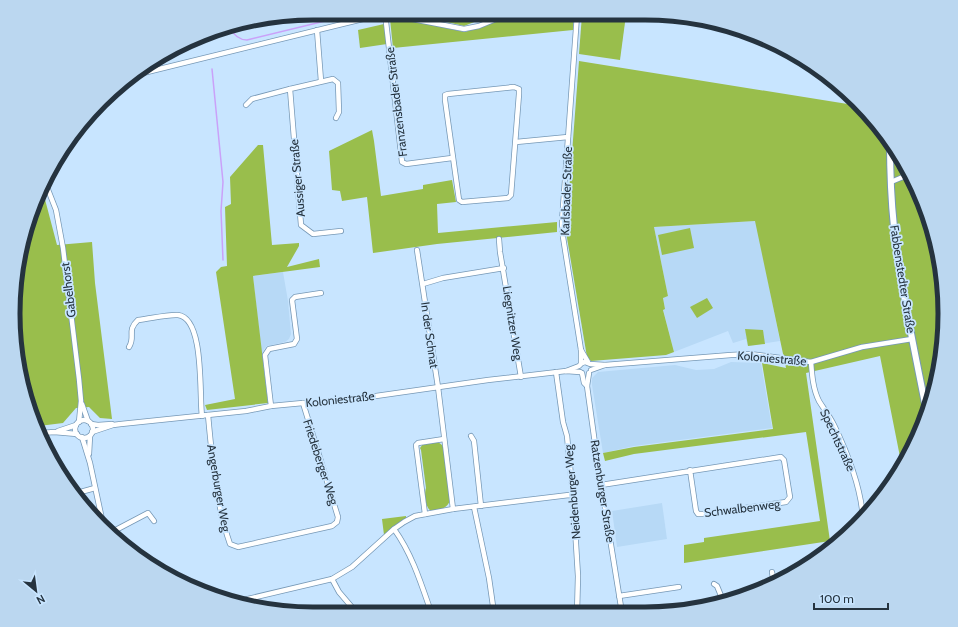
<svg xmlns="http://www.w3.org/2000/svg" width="958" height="627" viewBox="0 0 958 627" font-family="Cabin,sans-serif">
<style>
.built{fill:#b7d9f6}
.green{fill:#99be4c}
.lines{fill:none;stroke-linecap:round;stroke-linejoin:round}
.stream{stroke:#caa1f9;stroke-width:1.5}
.minor-casing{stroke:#7698b6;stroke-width:6}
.tertiary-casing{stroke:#7698b6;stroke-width:8}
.minor{stroke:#fff;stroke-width:4.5}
.tertiary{stroke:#fff;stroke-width:6}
.labels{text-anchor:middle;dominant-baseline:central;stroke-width:3.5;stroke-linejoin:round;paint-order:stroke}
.street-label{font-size:12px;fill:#25333f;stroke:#c8e5ff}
.rim{fill:none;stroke:#25333f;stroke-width:5}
</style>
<rect width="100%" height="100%" fill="#c8e5ff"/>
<g class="built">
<polygon points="756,221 780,341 748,346 746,339 733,343 728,331 674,352 663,309 665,309 663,297 668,296 654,227"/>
<polygon points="283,272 288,301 291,334 289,339 285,342 267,346 264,349 262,357 253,276"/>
<polygon points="731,362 761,363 772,428 634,446 603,453 592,385 592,378 598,372 675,365 696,370 714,369"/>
<polygon points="662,503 667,539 617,547 612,511"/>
</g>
<g class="green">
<polygon points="412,14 495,14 464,26"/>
<polygon points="515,14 574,15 573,30 393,48 390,19 394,17 465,32"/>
<polygon points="582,15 626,15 620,60 579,54"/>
<polygon points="384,24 387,44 360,48 358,30"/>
<polygon points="579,61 860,106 883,131 914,181 935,236 944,294 942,353 929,410 902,467 880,356 806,373 830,541 684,563 684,545 704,542 704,538 820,521 806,432 634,454 605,461 603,453 634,447 773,429 762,363 786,368 755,221 654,227 668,296 663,298 665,309 663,310 674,352 666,355 591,361 587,357 566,232"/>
<polygon points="372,130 374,141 381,196 423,189 423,185 452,180 456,202 437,204 438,233 557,222 557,232 437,244 373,253 367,197 342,201 340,191 332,190 329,151"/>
<polygon points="258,145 263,145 272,245 299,243 299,246 287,267 319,259 320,267 253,276 268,403 207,410 205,405 235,399 216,272 221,267 227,266 225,207 231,204 230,177"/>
<polygon points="42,188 57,245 92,242 95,283 112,419 100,418 89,407 76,408 63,423 39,426 19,372 14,294 36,199"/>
<polygon points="690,228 694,248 662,255 658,235"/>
<polygon points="707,298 713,308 697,318 690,307"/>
<polygon points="745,329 763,330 765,344 748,346"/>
<path d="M438 442 442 445 443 447 450 500C447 510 439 509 431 511 425 507 424 494 426 488L421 450 420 448 423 444Z"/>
<polygon points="406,516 406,518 384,535 382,519"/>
</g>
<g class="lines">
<g class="stream">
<path d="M229 27C233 34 238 40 247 40L358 13"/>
<polyline points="212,69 223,182 221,211 223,260"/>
</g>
<defs>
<g id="minor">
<polyline points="387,14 386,22 402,162 406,164 452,158"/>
<polyline points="577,15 562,221 563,237 581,350 581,363"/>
<polyline points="317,30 321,81"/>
<polyline points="135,75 375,16 397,16 464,29 479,26 508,14"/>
<polygon points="514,87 519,89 519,94 511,195 508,198 462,202 459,200 445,100 445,95 448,94"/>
<polyline points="246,105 252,99 290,89"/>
<polyline points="336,118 339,112 338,83 333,79 290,89 301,225 313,234 341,231"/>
<polyline points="516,142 568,137"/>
<polyline points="45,182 56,210 63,248 79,379 81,401 79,422"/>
<polyline points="891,182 910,174"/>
<polyline points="499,239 500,252 521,377"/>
<polyline points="417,250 438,387 453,509"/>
<polyline points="423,284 443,278 504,268"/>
<path d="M129 347C136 336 126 331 138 320 149 319 168 314 178 315 205 318 199 396 202 416"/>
<polyline points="581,350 588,362"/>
<path d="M811 362C812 375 813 389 819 401 824 409 830 417 834 425 848 454 861 486 863 519"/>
<polyline points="591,370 605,365 731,355 750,354 811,362 862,347 912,339"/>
<polyline points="566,371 579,366 582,363 585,362 590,364 605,365"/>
<polyline points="556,372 563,422 567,436 573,496 578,576 577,613"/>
<polyline points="582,373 584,383 587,386 597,458 622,613"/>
<polyline points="587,386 589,373"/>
<polyline points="82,404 88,421"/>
<polyline points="271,406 265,355 269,349 294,344 297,339 292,300 295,297 321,293"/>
<path d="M208 415C212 458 216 504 230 544L238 547 332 526 337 522 338 517 303 403"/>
<circle cx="84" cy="429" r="9"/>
<polyline points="91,424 98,425 112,424"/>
<polyline points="58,431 76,425"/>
<polyline points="92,432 113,425 121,424 246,411 271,406 303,403 327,403 488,380 566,371 580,372"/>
<polyline points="42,433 54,432 77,434"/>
<polyline points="471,436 474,441 481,506"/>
<polyline points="82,437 90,463 103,524"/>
<polyline points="89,454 90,436"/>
<polyline points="601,485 781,457 784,460 790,497 786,502 703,514 698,514 696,511 690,470"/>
<polyline points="77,493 95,488"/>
<polyline points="474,507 489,578 494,613"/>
<polyline points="425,514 416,445 418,443 444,439"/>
<path d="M394 529C412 554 421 583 431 612"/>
<polyline points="110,533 148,513 154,521"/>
<polyline points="772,572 774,584"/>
<polyline points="332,579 339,592 356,612"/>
<polyline points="714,584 717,586 724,603"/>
<polyline points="619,596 679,587"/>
<polyline points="239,601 332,579 352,567 394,529 404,522 415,516 453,509 569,495 573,496"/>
</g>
<path id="tertiary" d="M890 142C890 170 891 199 894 227 901 290 915 352 927 414"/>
</defs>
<use href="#minor" class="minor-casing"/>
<use href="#tertiary" class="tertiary-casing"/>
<use href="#minor" class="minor"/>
<use href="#tertiary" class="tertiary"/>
</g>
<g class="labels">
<g class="street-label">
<text transform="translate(396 102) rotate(-97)">Franzensbader Straße</text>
<text transform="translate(297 178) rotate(-95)">Aussiger Straße</text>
<text transform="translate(566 191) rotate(-88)">Karlsbader Straße</text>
<text transform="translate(903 279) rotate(81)">Fabbenstedter Straße</text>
<text transform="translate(68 290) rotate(-97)">Gabelhorst</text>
<text transform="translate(513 323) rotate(81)">Liegnitzer Weg</text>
<text transform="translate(430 335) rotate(82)">In der Schnat</text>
<text transform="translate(772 358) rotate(5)">Koloniestraße</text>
<text transform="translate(340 399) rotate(-6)">Koloniestraße</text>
<text transform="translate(838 440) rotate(65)">Spechtstraße</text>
<text transform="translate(321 462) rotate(72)">Friedeberger Weg</text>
<text transform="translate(219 488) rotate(80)">Angerburger Weg</text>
<text transform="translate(603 491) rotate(81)">Ratzenburger Straße</text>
<text transform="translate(572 492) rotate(-95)">Neidenburger Weg</text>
<text transform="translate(742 508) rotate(-7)">Schwalbenweg</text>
</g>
</g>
<path d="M0 0H958V627H0ZM313 20H645A293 293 0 0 1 938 313V314A293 293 0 0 1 645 607H313A293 293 0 0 1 20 314V313A293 293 0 0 1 313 20Z" fill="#bbd7f0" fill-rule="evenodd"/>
<path class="rim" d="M313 20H645A293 293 0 0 1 938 313V314A293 293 0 0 1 645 607H313A293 293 0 0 1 20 314V313A293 293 0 0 1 313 20Z"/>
<g transform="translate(36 591) rotate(151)" stroke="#c8e5ff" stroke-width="3" paint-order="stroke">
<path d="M0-3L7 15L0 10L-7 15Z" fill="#25333f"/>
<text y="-6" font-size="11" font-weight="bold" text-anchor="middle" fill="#25333f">N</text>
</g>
<path d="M814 603v6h74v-6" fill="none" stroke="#25333f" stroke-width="2"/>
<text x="820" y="603" font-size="12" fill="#25333f" stroke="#c8e5ff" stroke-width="3" paint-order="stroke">100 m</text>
</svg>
